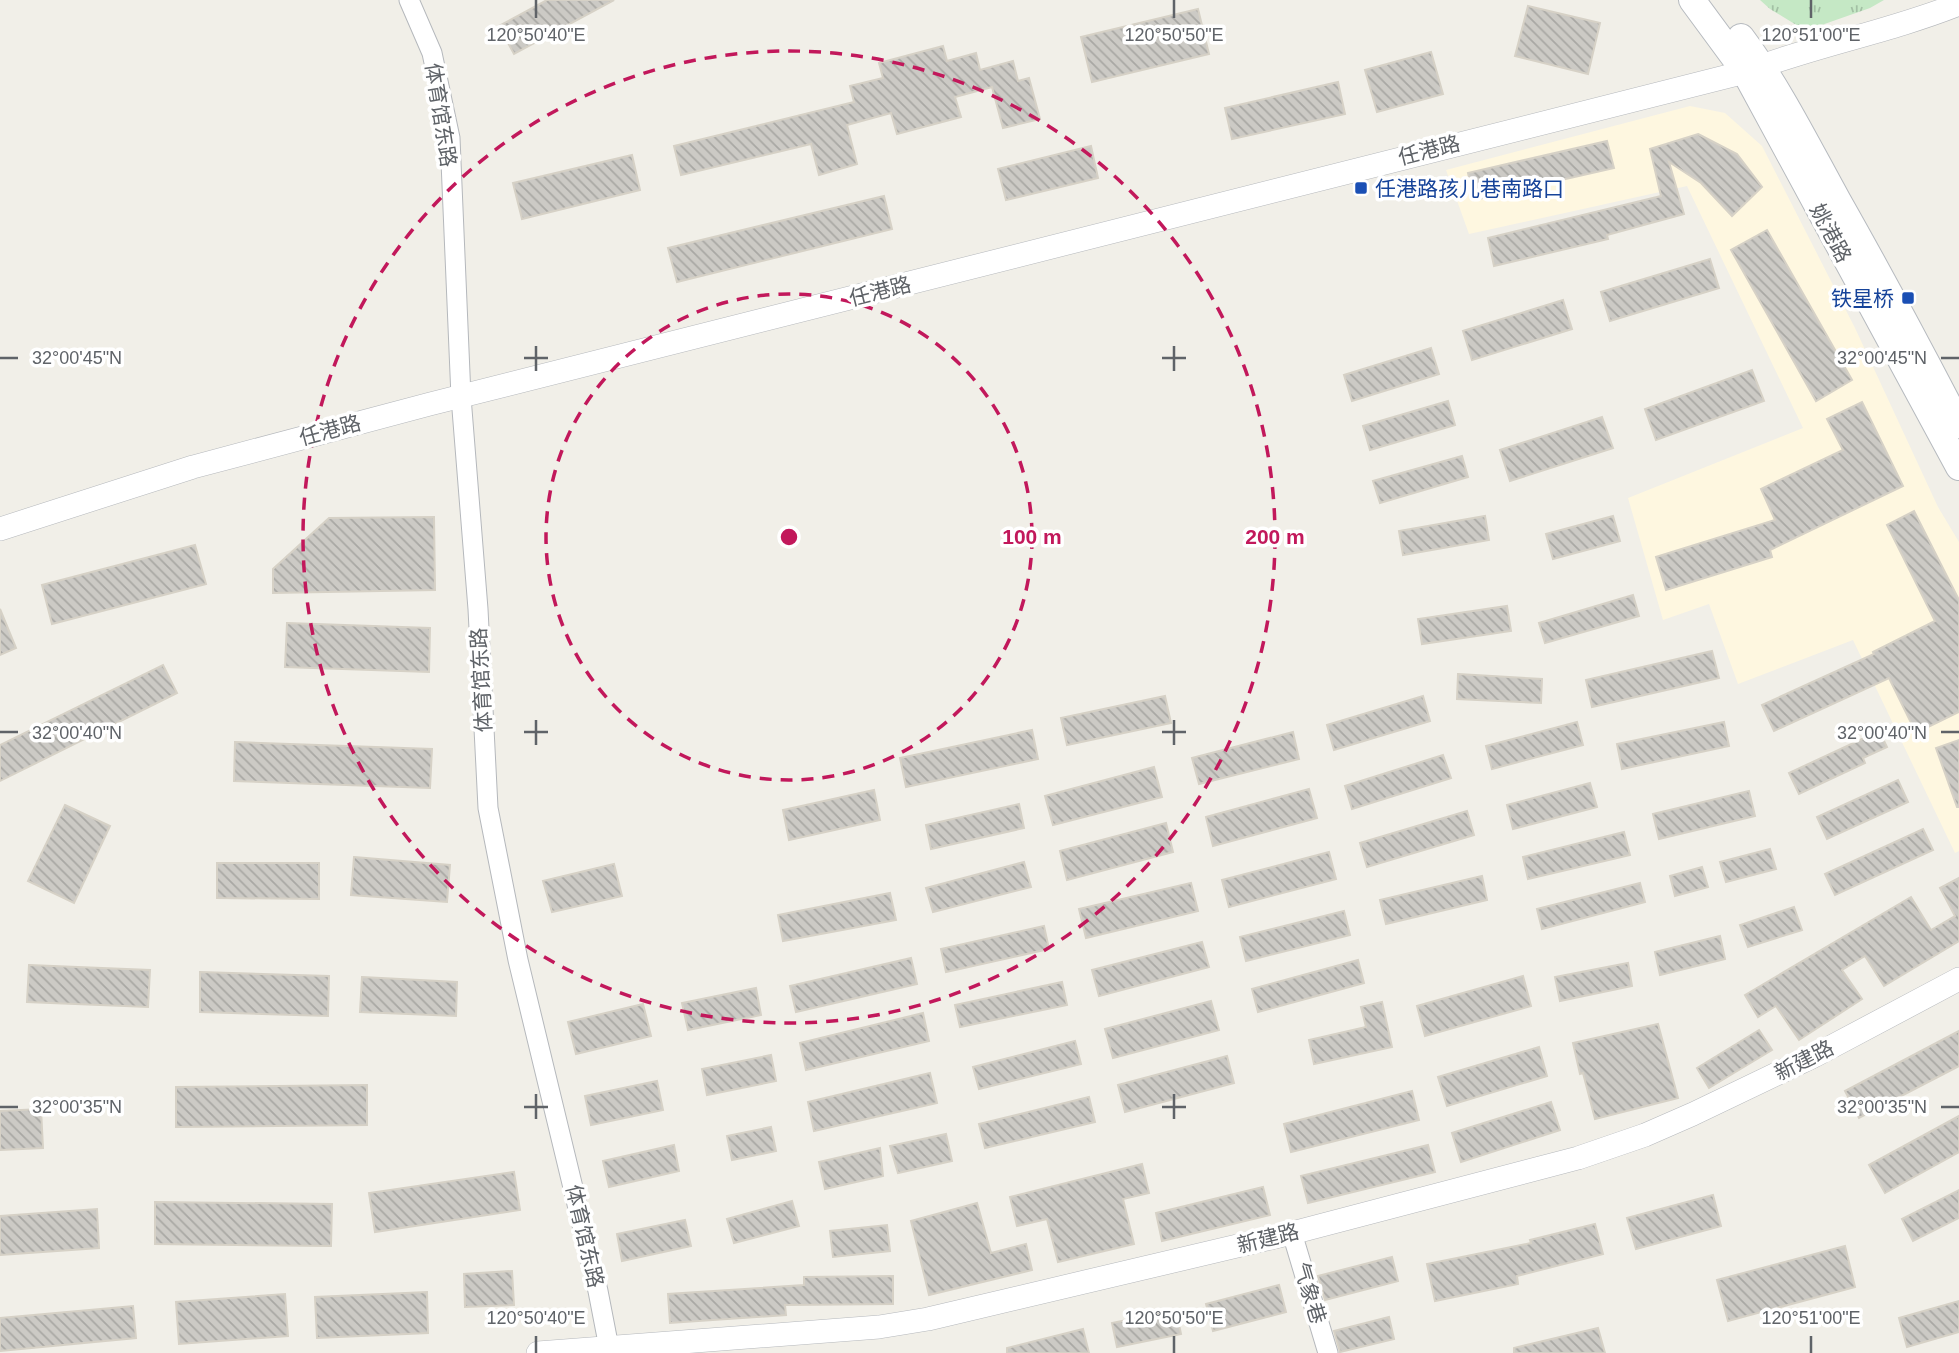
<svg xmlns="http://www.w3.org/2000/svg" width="1959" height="1353" viewBox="0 0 1959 1353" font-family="Helvetica,'Noto Sans SC',sans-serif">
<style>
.commercial{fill:#fef7e0}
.park{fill:url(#park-tufts)}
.building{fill:url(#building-back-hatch);stroke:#d6d1c6;stroke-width:2}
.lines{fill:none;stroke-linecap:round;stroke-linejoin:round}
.minor-casing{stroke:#b5b8bc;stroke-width:21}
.tertiary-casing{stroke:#b5b8bc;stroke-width:24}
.secondary-casing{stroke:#b6babf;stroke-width:28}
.minor{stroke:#fff;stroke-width:19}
.tertiary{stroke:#fff;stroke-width:23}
.secondary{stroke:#fff;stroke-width:26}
.ticks{fill:none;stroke:#5f6368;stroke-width:2.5}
.ring{fill:none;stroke:#c2185b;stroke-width:3.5;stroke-dasharray:12 9}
.transit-dot{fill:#1a4fb4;stroke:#fff;stroke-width:2.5}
.labels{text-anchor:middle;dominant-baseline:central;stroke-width:7;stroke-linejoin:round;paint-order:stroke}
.street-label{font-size:21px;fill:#5f6368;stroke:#fff}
.transit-label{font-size:21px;fill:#164399;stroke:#fff;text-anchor:start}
.ticks-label{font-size:18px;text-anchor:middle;fill:#5f6368;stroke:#fff;stroke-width:7;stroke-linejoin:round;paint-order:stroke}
.centre{fill:#c2185b;stroke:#fff;stroke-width:3.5}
.ring-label{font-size:21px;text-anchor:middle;font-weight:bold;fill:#c2185b;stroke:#fff;stroke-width:7;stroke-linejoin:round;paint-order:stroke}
</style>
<defs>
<pattern id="park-tufts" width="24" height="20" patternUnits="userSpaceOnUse" patternTransform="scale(1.75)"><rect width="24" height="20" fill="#c5e8c5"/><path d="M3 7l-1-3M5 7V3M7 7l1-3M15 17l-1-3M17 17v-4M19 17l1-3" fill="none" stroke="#a3c0a4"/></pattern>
<pattern id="building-back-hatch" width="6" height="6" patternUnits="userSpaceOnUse" patternTransform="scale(1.75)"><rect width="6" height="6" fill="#cccac5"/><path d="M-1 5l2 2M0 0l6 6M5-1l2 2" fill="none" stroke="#a9a8a4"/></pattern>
</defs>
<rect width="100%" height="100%" fill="#f1efe8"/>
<polygon class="commercial" points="1690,106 1725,113 1762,146 1855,328 1938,507 1959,542 1959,851 1955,853 1853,640 1738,684 1709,604 1663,620 1628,498 1803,428 1687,186 1469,234 1446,170"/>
<polygon class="park" points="1760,0 1884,0 1870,8 1816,27 1798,26 1770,9"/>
<g class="building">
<polygon points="547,0 614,0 514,54 499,26"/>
<polygon points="1528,6 1600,23 1588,74 1515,56"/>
<polygon points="1198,9 1209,54 1092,82 1081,37"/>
<polygon points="943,46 947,61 976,53 980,70 1013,61 1018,81 1029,78 1040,119 1003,128 992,87 955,97 961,117 897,134 891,113 847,125 857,164 819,175 811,144 681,175 674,146 854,102 850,86 883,78 879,63"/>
<polygon points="1431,52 1443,94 1377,112 1365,70"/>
<polygon points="1338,82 1345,114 1232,139 1225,108"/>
<polygon points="1698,134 1737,154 1762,187 1732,216 1701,183 1669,162 1684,214 1607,235 1608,239 1494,266 1488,238 1661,196 1650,149"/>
<polygon points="1607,141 1614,168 1474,200 1468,173"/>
<polygon points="1091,146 1098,178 1006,200 998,169"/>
<polygon points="632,155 640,190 522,219 513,183"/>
<polygon points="884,196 892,229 677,282 668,248"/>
<polygon points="1767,230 1852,380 1816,401 1731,250"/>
<polygon points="1710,259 1719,288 1610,321 1601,292"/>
<polygon points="1563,300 1572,329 1472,360 1463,331"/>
<polygon points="1431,348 1439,374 1352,401 1344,375"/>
<polygon points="1752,370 1764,401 1656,440 1645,409"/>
<polygon points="1448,401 1455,425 1370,450 1363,426"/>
<polygon points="1862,402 1903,486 1770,550 1772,557 1666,590 1656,557 1775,520 1761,489 1843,450 1827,419"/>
<polygon points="1602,417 1613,448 1510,481 1500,450"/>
<polygon points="1462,456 1468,477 1380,503 1373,481"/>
<polygon points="1914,511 1959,600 1959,712 1916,733 1889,678 1774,731 1762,705 1874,654 1873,652 1935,621 1887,525"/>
<polygon points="1485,516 1489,540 1403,555 1399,531"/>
<polygon points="1613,516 1620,541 1553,559 1546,534"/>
<polygon points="434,517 435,590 273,593 273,569 329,518"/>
<polygon points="195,545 206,584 52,624 42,585"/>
<polygon points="1633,595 1639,616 1545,643 1539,623"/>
<polygon points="1507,606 1511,631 1422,644 1418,619"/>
<polygon points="0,609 16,648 0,655"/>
<polygon points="287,623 430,628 429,672 285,667"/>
<polygon points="1712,651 1719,678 1592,707 1586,680"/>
<polygon points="163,665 177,693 0,781 0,745"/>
<polygon points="1458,674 1542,679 1541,703 1457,699"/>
<polygon points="1165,696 1171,723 1067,745 1061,718"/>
<polygon points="1423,696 1430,721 1334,750 1327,725"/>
<polygon points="1577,722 1583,745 1492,769 1486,746"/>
<polygon points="1724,722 1729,746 1622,769 1617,744"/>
<polygon points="1032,730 1038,759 906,787 900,758"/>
<polygon points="1879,731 1887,747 1863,758 1865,763 1799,794 1789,773"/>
<polygon points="1293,732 1299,759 1199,784 1192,758"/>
<polygon points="1959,740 1959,807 1957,807 1936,748"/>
<polygon points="235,742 432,749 430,788 234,781"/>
<polygon points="1443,755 1451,778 1352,809 1345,786"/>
<polygon points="1154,767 1162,797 1053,825 1045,796"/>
<polygon points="1898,780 1908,802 1827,839 1817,817"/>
<polygon points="1590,783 1597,807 1513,829 1507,805"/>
<polygon points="1309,789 1317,818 1213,846 1206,817"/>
<polygon points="874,790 880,820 789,840 783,810"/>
<polygon points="1749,791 1755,816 1659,839 1653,814"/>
<polygon points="1019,804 1024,828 931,849 926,825"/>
<polygon points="65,805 110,826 74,903 28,881"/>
<polygon points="1467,811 1474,835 1367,867 1360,843"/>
<polygon points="1166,823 1173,852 1067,880 1060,851"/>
<polygon points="1923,829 1933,850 1835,895 1825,874"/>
<polygon points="1624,832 1630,855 1528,879 1523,857"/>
<polygon points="1770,849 1776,869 1726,882 1720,862"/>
<polygon points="1329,852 1336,879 1229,907 1222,880"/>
<polygon points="354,857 450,865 447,902 351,895"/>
<polygon points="1024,862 1031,887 933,912 926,888"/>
<polygon points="217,863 319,863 319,899 217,898"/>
<polygon points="614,864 622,896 552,912 543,881"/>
<polygon points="1702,867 1708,887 1675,896 1670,876"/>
<polygon points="1482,876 1487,900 1386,924 1380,900"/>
<polygon points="1959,878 1959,941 1884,986 1865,956 1842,970 1862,999 1799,1040 1776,1006 1758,1017 1745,995 1911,897 1931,930 1955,916 1940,888"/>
<polygon points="1191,883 1198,911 1086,938 1079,909"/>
<polygon points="1640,883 1645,902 1542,929 1537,909"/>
<polygon points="890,893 896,920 783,941 778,915"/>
<polygon points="1794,907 1802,930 1748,947 1740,925"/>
<polygon points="1344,911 1350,935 1246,961 1240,937"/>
<polygon points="1044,926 1049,949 946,972 941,949"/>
<polygon points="1720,936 1725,959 1660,975 1655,952"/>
<polygon points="1202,942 1209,967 1099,996 1092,970"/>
<polygon points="911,958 917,984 796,1012 790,986"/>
<polygon points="1358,960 1364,983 1258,1012 1252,989"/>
<polygon points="1628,963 1632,986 1560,1001 1555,977"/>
<polygon points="29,965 150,970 148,1007 27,1002"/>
<polygon points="200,972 329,976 328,1016 200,1012"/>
<polygon points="1523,976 1531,1006 1425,1036 1417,1006"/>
<polygon points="362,977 457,982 456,1016 360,1012"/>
<polygon points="1062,982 1067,1005 960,1027 955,1005"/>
<polygon points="756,988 761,1015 688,1030 682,1003"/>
<polygon points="1211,1001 1219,1030 1113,1058 1105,1029"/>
<polygon points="1382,1002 1392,1047 1314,1064 1309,1040 1366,1027 1361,1007"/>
<polygon points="643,1004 651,1036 576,1054 568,1022"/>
<polygon points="923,1013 929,1041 806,1070 800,1043"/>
<polygon points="1658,1024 1678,1098 1595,1119 1583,1073 1580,1074 1573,1043"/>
<polygon points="1759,1030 1772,1050 1709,1088 1697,1068"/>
<polygon points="1959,1031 1959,1066 1859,1118 1845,1091"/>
<polygon points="1075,1041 1081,1064 979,1089 973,1067"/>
<polygon points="1539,1047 1547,1076 1447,1106 1438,1077"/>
<polygon points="771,1055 776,1081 707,1095 702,1069"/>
<polygon points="1227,1056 1234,1083 1125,1112 1118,1085"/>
<polygon points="930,1073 937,1103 814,1131 808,1102"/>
<polygon points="657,1081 663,1110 591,1125 585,1096"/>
<polygon points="367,1085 367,1125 176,1127 176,1087"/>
<polygon points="1412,1091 1419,1120 1291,1152 1284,1124"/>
<polygon points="1089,1097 1095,1122 985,1148 979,1124"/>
<polygon points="1551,1102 1560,1130 1461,1162 1452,1133"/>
<polygon points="41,1109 43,1148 0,1150 0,1111"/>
<polygon points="1959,1116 1959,1152 1885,1193 1869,1165"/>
<polygon points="771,1127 776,1151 732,1160 727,1136"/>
<polygon points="946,1134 952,1161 898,1173 890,1146"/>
<polygon points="674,1145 679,1171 609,1187 603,1161"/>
<polygon points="1428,1145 1435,1172 1308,1203 1301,1176"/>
<polygon points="880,1148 883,1176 825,1189 819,1162"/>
<polygon points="1142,1164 1149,1193 1123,1199 1134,1244 1058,1262 1047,1219 1017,1226 1010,1197"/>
<polygon points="514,1172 520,1210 375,1232 369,1193"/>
<polygon points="1263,1187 1270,1215 1162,1241 1156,1213"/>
<polygon points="1959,1190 1959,1218 1913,1241 1902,1219"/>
<polygon points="1713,1195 1721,1226 1636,1249 1627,1218"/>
<polygon points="792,1201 799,1226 734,1243 727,1219"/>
<polygon points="155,1202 332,1204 331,1246 155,1244"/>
<polygon points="977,1203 991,1253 1026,1244 1032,1270 929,1295 911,1221"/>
<polygon points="97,1209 99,1248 0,1255 0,1216"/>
<polygon points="685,1220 691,1246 622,1261 617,1234"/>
<polygon points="1595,1224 1603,1254 1517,1276 1518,1284 1435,1301 1427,1264 1531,1243 1530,1240"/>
<polygon points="887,1225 890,1251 833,1257 830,1231"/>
<polygon points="1845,1246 1855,1287 1728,1321 1717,1280"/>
<polygon points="1392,1257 1398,1281 1325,1300 1318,1276"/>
<polygon points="512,1271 514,1305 465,1307 464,1274"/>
<polygon points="893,1276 893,1304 785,1305 786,1315 670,1323 668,1294 804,1285 804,1277"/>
<polygon points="1279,1285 1286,1312 1213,1331 1206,1304"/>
<polygon points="427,1292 428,1333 317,1338 315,1297"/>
<polygon points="285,1294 288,1336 179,1344 176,1302"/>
<polygon points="1959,1301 1959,1332 1907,1347 1899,1318"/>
<polygon points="133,1306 136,1338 0,1351 0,1318"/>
<polygon points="1176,1310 1181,1334 1117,1347 1112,1323"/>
<polygon points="1389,1317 1394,1339 1340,1352 1334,1331"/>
<polygon points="1598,1328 1605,1353 1514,1353 1514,1348"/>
<polygon points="1083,1329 1089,1353 1007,1353 1007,1348"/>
</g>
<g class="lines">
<defs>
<g id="minor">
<polyline points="409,0 432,53 450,138 461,397 478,609 488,808 518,960 598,1291 610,1353"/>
<polyline points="1292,1233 1328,1353"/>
</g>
<g id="tertiary">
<path d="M0 529 193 467 430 404 1745 72C1815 45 1889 32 1959 4"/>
<polyline points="538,1353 879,1327 928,1319 1292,1233 1578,1158 1645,1135 1693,1114 1814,1056 1959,979"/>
</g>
<g id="secondary">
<polyline points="1692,0 1745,72 1959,467"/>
<path d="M1741 37C1779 88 1807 145 1838 201 1880 275 1920 350 1959 425"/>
</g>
</defs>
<use href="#minor" class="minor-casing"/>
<use href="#tertiary" class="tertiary-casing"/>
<use href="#secondary" class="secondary-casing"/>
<use href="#minor" class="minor"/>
<use href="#tertiary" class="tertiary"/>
<use href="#secondary" class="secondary"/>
</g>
<path class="ticks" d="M536 0V18M1174 0V18M1811 0V18M536 346V371M1174 346V371M0 358H18M524 358H548M1162 358H1186M1941 358H1959M536 720V745M1174 720V745M0 732H18M524 732H548M1162 732H1186M1941 732H1959M536 1094V1119M1174 1094V1119M0 1107H18M524 1107H548M1162 1107H1186M1941 1107H1959M536 1336V1353M1174 1336V1353M1811 1336V1353"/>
<g class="ring">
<circle cx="789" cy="537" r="243"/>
<circle cx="789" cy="537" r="486"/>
</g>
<g class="transit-dot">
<rect x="1354" y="181" width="14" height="14" rx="3.5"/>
<rect x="1901" y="291" width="14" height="14" rx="3.5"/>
</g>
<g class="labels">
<g class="street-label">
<text transform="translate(441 115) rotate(81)">体育馆东路</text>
<text transform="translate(1429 150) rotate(-14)">任港路</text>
<text transform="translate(1831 233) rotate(62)">姚港路</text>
<text transform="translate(880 291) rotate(-14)">任港路</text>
<text transform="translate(330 430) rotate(-15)">任港路</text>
<text transform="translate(481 680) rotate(-93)">体育馆东路</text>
<text transform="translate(1804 1060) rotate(-27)">新建路</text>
<text transform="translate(585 1236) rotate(77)">体育馆东路</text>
<text transform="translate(1268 1238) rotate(-14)">新建路</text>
<text transform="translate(1310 1293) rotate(73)">气象巷</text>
</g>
<g class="transit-label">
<text x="1375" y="188">任港路孩儿巷南路口</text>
<text x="1894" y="298" text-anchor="end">铁星桥</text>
</g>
</g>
<g class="ticks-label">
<text x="536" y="41">120°50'40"E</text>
<text x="1174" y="41">120°50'50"E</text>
<text x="1811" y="41">120°51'00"E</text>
<text x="77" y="364">32°00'45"N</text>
<text x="1882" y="364">32°00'45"N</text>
<text x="77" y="739">32°00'40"N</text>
<text x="1882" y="739">32°00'40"N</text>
<text x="77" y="1113">32°00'35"N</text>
<text x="1882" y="1113">32°00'35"N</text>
<text x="536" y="1324">120°50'40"E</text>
<text x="1174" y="1324">120°50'50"E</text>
<text x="1811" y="1324">120°51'00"E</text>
</g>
<circle cx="789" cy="537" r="10" class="centre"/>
<g class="ring-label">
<text x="1032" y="544">100 m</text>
<text x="1275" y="544">200 m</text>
</g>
</svg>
